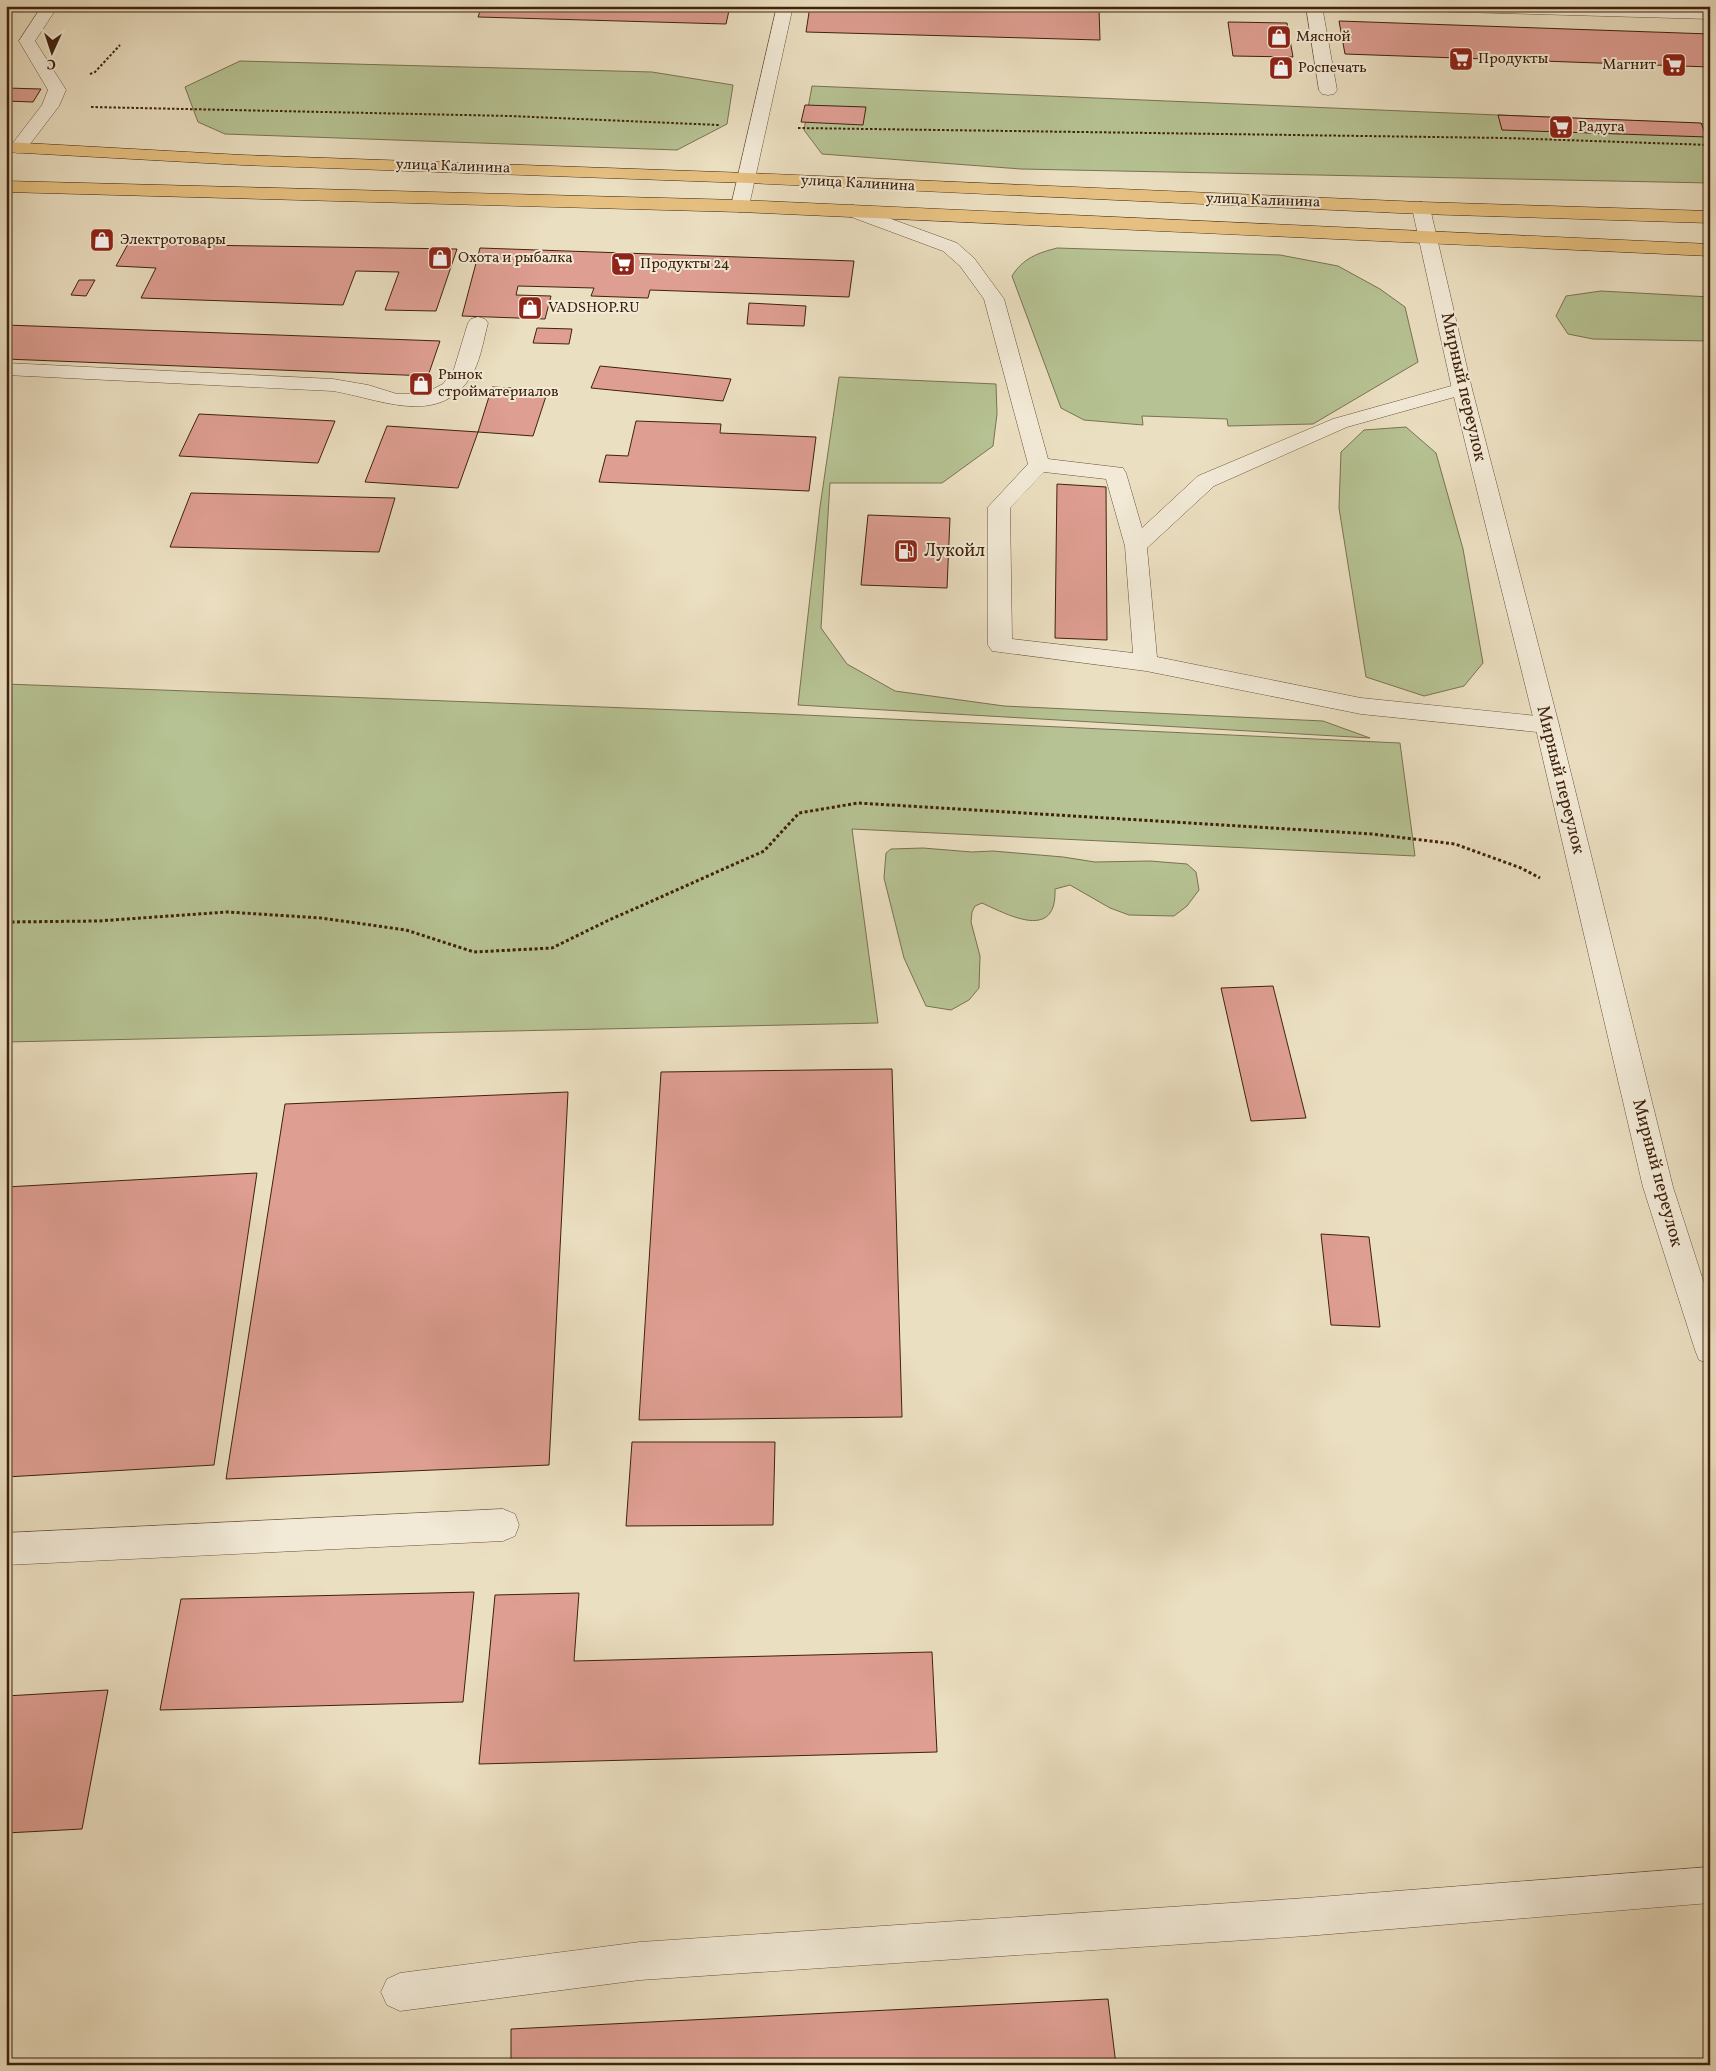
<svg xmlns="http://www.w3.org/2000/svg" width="1716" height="2071" viewBox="0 0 1716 2071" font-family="Vollkorn,serif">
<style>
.green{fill:#b6c293;stroke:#7a7250}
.building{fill:#de9e92;stroke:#3f220c}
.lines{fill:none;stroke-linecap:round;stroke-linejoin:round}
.service-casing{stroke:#6a5139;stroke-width:1}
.minor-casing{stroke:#6a5139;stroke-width:1}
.trunk-casing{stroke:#3f220c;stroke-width:1}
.path-far1{stroke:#3f220c;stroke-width:2;stroke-dasharray:2.5 2;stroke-linecap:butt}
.path{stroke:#3f220c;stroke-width:3;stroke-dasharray:3 2.5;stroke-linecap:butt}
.service{fill:#f2ead7;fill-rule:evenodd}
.minor{fill:#f2ead7;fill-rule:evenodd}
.trunk{fill:#e6c080;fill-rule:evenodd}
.labels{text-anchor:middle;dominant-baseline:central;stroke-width:4;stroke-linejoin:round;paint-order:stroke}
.far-poi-label{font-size:15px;fill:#3f220c;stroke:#f2ead7;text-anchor:start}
.far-street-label{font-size:15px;fill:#3f220c;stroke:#f2ead7}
.street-label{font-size:18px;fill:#3f220c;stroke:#f2ead7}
.poi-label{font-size:18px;fill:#3f220c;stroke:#f2ead7;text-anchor:start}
</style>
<rect width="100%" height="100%" fill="#ebdfc1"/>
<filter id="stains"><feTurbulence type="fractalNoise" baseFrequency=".004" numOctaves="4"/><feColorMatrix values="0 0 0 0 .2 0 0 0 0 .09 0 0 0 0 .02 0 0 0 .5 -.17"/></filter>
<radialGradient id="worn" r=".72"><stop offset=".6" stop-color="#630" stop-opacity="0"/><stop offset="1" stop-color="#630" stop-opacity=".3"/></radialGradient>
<g class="green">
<polygon points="240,61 652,72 733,85 727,124 677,150 225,134 198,122 185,87"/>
<polygon points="812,86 1710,124 1710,183 1021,169 822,154 804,130"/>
<path d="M1057 248 1280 255 1338 266 1380 289 1405 307 1418 362 1313 424 1228 426 1227 419 1142 416 1143 425 1084 420 1061 408 1012 276C1023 258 1038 253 1057 248Z"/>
<polygon points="1601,291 1710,297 1710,341 1593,339 1568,334 1556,316 1566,296"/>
<polygon points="839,377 996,384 997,414 993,446 942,483 830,483 821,628 847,664 895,691 1004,706 1323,721 1370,738 798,705 820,507"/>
<polygon points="1406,427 1436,453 1463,549 1483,663 1464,686 1424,696 1366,677 1339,508 1341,452 1364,430"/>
<polygon points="6,684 783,714 1400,743 1415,856 852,829 878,1023 6,1042"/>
<path d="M923 848 972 852 993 851 1063 857 1095 862 1150 861 1187 864 1196 872 1199 890 1187 906 1174 916 1129 915 1110 908 1070 885 1055 889C1057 941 1010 916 982 903L975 906 972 912 971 922 980 956 979 988 969 1000 951 1010 926 1006 904 958 884 878 886 853 891 849Z"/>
</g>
<g class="building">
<polygon points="201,6 344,6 342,10"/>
<polygon points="482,6 730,6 726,24 478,17"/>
<polygon points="810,6 1099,8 1100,40 806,32"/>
<polygon points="1339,21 1710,34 1710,67 1345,54"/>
<polygon points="1228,22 1287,23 1293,57 1233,56"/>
<polygon points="6,88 41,89 33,102 6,101"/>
<polygon points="805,105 866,107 863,125 801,122"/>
<polygon points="1498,115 1701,123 1707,137 1502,130"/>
<polygon points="128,244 457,249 436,311 385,310 399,272 356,271 343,305 141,298 156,268 116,266"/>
<polygon points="480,248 854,261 849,297 650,290 648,298 591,296 594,288 518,286 516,295 551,296 545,319 462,316"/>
<polygon points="79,280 95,280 86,296 71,295"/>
<polygon points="749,303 806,306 804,326 747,324"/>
<polygon points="6,325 440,341 428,376 6,359"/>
<polygon points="537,328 572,329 569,344 533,343"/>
<polygon points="600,366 731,379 723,401 591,388"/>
<polygon points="492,387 548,390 533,436 478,432"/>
<polygon points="199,414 335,421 318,463 179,456"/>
<polygon points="636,421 721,424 720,433 816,437 809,491 599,482 606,455 628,456"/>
<polygon points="387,426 478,432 458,488 365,482"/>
<polygon points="1057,484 1106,487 1107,640 1055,638"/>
<polygon points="191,493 395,498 379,552 170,547"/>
<polygon points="868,515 950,518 947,588 861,585"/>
<polygon points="1273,986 1306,1118 1251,1121 1221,988"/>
<polygon points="892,1069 902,1417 639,1420 661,1072"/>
<polygon points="568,1092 549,1465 226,1479 285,1104"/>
<polygon points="257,1173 214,1465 6,1477 6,1187"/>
<polygon points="1321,1234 1369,1237 1380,1327 1331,1325"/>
<polygon points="632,1442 775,1442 773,1525 626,1526"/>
<polygon points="474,1592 463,1702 160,1710 181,1599"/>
<polygon points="579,1593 574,1661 932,1652 937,1752 479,1764 495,1595"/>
<polygon points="108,1690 82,1829 6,1833 6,1696"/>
<polygon points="1108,1999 1116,2065 511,2065 511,2029"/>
</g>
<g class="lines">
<defs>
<g id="service">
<polygon points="1418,6 1610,6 1710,9 1710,19 1426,11 1420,9"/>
<path d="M853 205 957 243 974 258 1004 299 1048 459 1123 468 1126 473 1142 528 1198 476 1333 419 1462 383 1469 385 1472 389 1469 393 1347 427 1214 486 1147 548 1157 657 1361 698 1547 717 1556 719 1559 725 1556 731 1547 733 1361 714 1146 671 992 651 988 645V507L1028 464 984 299 960 266 943 251 846 215 844 211 846 207ZM1044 472 1106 479 1125 546 1133 653 1012 639 1010 508Z"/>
<path d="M478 317 485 319 488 323C484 338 481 357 474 371 443 430 381 399 333 391L6 375V363L333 379 368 385 397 394H423L443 384 454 369 468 323 471 319Z"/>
<polygon points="503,1509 515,1514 519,1525 515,1536 503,1541 6,1565 6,1533"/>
<polygon points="1710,1867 1710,1903 1306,1936 640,1980 400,2011 387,2005 381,1992 387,1979 400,1973 640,1942 1306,1898"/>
</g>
<g id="minor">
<polygon points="42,6 58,6 35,41 66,90 59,106 24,152 18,153 12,152 9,148 42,105 48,90 19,41"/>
<polygon points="777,6 793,6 749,206 747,210 740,212 733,210 731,206"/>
<polygon points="1306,6 1322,6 1337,90 1334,94 1328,95 1322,94 1319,90"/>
<polygon points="1421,202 1428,204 1430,208 1472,389 1559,725 1673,1187 1710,1302 1710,1364 1699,1360 1695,1350 1643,1187 1535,725 1452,389 1412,208 1414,204"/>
</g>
<g id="trunk">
<polygon points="6,142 242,155 748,173 1421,202 1710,211 1710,223 1421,214 748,183 242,165 6,152"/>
<polygon points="6,181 740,200 1710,244 1710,256 740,212 6,192"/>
</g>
</defs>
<use href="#service" class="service-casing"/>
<use href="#minor" class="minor-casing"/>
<use href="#trunk" class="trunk-casing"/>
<g class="path-far1">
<polyline points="90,74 95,72 120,45"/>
<polyline points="91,107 510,116 719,125"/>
<polyline points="798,128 1505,138 1710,145"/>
</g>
<polyline class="path" points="6,922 98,921 227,912 321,918 406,930 474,952 552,948 607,921 764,851 799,813 858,803 1372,834 1455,844 1521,868 1540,878"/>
<use href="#service" class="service"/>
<use href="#minor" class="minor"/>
<use href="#trunk" class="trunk"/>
</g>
<defs>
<symbol id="shop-square" viewBox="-11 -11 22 22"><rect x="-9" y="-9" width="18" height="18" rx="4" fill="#8f2418" stroke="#f2ead7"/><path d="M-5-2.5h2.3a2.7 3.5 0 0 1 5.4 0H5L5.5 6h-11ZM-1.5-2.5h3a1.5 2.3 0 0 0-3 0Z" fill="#fff"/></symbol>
<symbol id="supermarket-square" viewBox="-11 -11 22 22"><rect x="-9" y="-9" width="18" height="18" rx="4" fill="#8f2418" stroke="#f2ead7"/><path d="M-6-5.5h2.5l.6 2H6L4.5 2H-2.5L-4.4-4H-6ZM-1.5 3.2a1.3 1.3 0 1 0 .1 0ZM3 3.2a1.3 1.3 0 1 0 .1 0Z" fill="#fff"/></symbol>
<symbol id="fuel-square" viewBox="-11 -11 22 22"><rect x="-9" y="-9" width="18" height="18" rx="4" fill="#8f2418" stroke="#f2ead7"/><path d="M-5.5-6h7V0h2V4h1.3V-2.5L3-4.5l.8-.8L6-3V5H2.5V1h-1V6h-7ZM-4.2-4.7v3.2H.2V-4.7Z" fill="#fff"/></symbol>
</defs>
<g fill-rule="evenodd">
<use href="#shop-square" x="1265" y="23" width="28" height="28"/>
<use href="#supermarket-square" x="1447" y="45" width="28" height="28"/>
<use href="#supermarket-square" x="1660" y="51" width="28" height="28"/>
<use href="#shop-square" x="1267" y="54" width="28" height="28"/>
<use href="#supermarket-square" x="1547" y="113" width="28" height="28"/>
<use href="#shop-square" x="88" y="226" width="28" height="28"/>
<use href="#shop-square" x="426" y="244" width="28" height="28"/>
<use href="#supermarket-square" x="609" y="250" width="28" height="28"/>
<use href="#shop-square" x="516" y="294" width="28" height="28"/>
<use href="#shop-square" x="407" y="370" width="28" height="28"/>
<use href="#fuel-square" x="892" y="537" width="28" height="28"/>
</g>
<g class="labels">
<g class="far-poi-label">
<text x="1296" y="37">Мясной</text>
<text x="1478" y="59">Продукты</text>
<text x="1656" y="65" text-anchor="end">Магнит</text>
<text x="1298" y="68">Роспечать</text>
<text x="1578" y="127">Радуга</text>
<text x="120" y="240">Электротовары</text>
<text x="458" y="258">Охота и рыбалка</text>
<text x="640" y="264">Продукты 24</text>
<text x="548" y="308">VADSHOP.RU</text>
<text x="438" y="375">Рынок<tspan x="438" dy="17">стройматериалов</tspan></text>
</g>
<g class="far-street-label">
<text transform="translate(453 167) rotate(2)">улица Калинина</text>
<text transform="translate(858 184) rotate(3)">улица Калинина</text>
<text transform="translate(1263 201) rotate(2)">улица Калинина</text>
</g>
<g class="street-label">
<text transform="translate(1463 387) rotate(77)">Мирный переулок</text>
<text transform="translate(1560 780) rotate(76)">Мирный переулок</text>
<text transform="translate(1657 1173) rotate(75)">Мирный переулок</text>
</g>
<g class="poi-label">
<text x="924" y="551">Лукойл</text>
</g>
</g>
<rect width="1716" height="2071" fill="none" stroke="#ebdfc1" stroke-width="25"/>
<rect x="8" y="8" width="1701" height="2056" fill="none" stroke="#3f220c" stroke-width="2.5"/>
<rect x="12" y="12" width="1691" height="2046" fill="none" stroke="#3f220c"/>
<g transform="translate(52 52) rotate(183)" stroke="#f2ead7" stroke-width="4" paint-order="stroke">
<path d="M0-4L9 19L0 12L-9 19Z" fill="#3f220c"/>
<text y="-8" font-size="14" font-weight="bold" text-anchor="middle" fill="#3f220c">С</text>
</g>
<rect width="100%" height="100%" filter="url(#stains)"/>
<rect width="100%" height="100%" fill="url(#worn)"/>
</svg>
